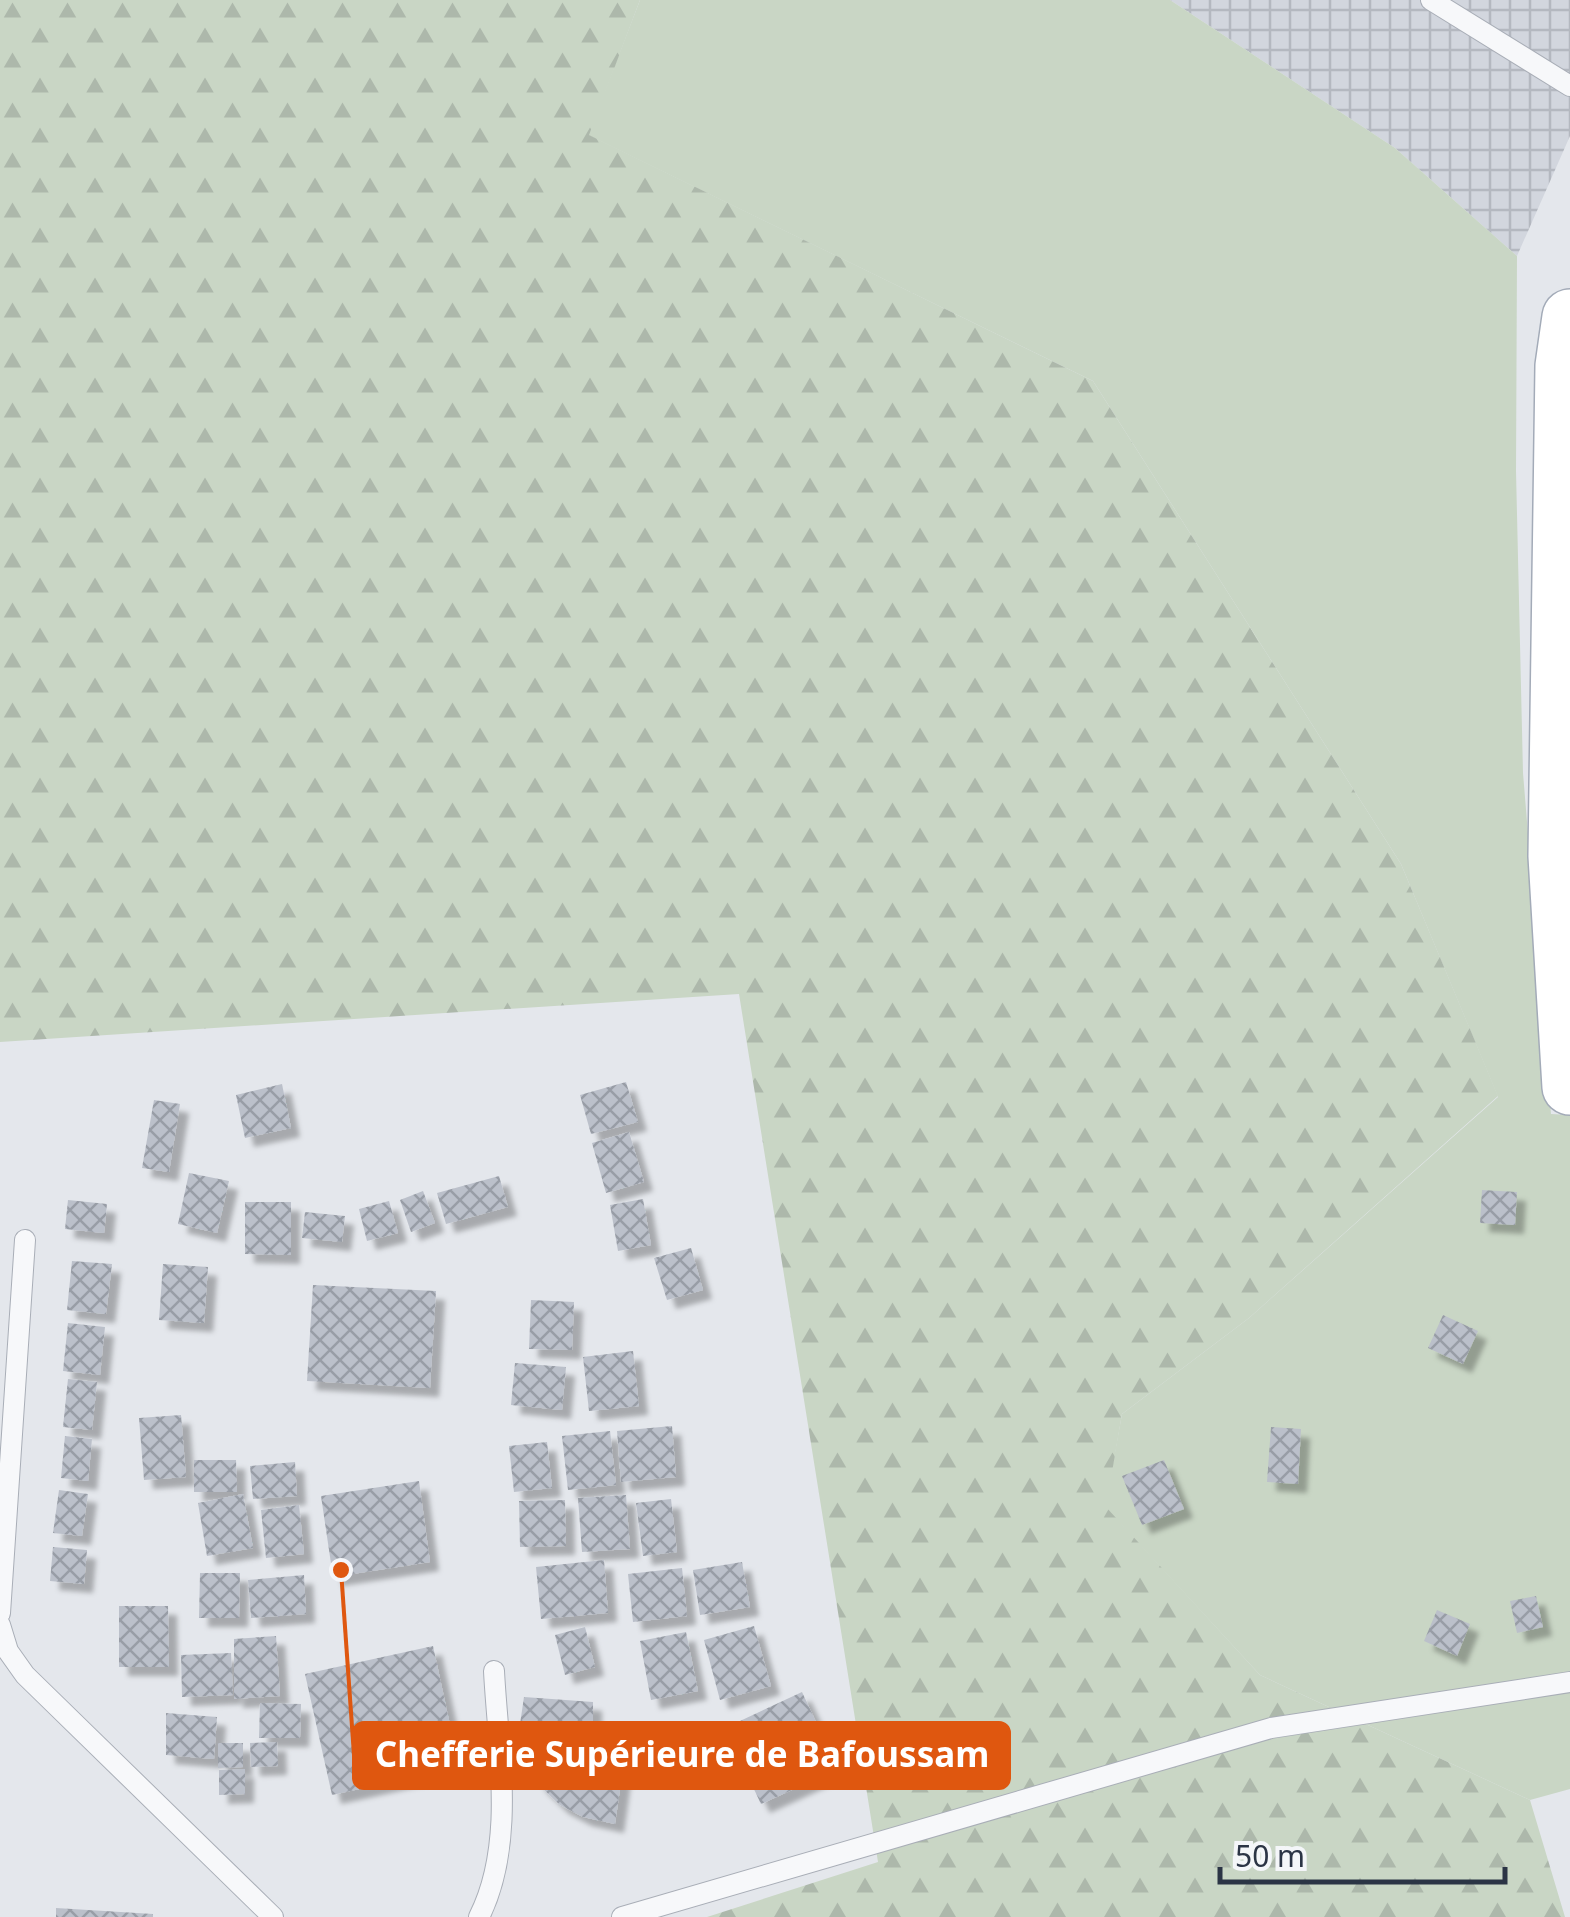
<svg xmlns="http://www.w3.org/2000/svg" width="1570" height="1917" viewBox="0 0 1570 1917" font-family="'Noto Sans',sans-serif">
<style>
.industrial{fill:url(#industrial-grid)}
.grass{fill:#c9d6c5}
.forest{fill:url(#forest-firs)}
.building{fill:url(#building-cross-hatch);filter:url(#shadow)}
.lines{fill:none;stroke-linecap:round;stroke-linejoin:round}
.service-casing{stroke:#a9aeb7;stroke-width:22}
.primary-casing{stroke:#a3abb8;stroke-width:58}
.service{stroke:#f7f8fa;stroke-width:20}
.primary{stroke:#fff;stroke-width:55}
.leader{fill:none;stroke:#df570f;stroke-width:4}
.callout-dot{fill:#df570f;stroke:#f4f6f9;stroke-width:4}
.callout{fill:#df570f;stroke:#df570f;stroke-width:4}
.callout-label{font-size:35px;text-anchor:middle;font-weight:bold;fill:#fff}
</style>
<defs>
<pattern id="industrial-grid" width="8" height="8" patternUnits="userSpaceOnUse" patternTransform="scale(2.5)"><rect width="8" height="8" fill="#d2d6de"/><path d="M0 4h8M4 0v8" fill="none" stroke="#b4b8c0"/></pattern>
<pattern id="forest-firs" width="22" height="20" patternUnits="userSpaceOnUse" patternTransform="scale(2.5)"><rect width="22" height="20" fill="#c9d6c5"/><path d="M5 1l3.5 6h-7zM16 11l3.5 6h-7z" fill="#adb8ab"/></pattern>
<pattern id="building-cross-hatch" width="8" height="8" patternUnits="userSpaceOnUse" patternTransform="scale(2.5)"><rect width="8" height="8" fill="#bbc0ca"/><path d="M0 0l8 8M0 8l8-8" fill="none" stroke="#989da6"/></pattern>
<filter id="shadow"><feDropShadow dx="9" dy="9" stdDeviation="2.5" flood-color="#0004"/></filter>
</defs>
<rect width="100%" height="100%" fill="#e4e7ec"/>
<polygon class="industrial" points="1170,0 1570,0 1570,136 1517,256 1395,148"/>
<polygon class="grass" points="640,0 1170,0 1395,148 1517,256 1516,471 1523,773 1551,1114 1570,1115 1570,1789 1530,1800 1260,1675 1105,1507 1122,1414 1249,1318 1498,1097 1401,864 1093,381 588,135"/>
<polygon class="forest" points="0,0 640,0 589,135 1093,381 1401,864 1498,1096 1249,1318 1122,1414 1106,1507 1260,1675 1530,1800 1565,1917 707,1917 878,1862 739,994 0,1042"/>
<g class="building">
<polygon points="626,1082 638,1122 591,1134 580,1095"/>
<polygon points="282,1084 291,1128 245,1138 236,1095"/>
<polygon points="154,1100 180,1104 169,1172 142,1168"/>
<polygon points="629,1132 644,1182 606,1193 592,1143"/>
<polygon points="189,1173 229,1181 217,1233 178,1224"/>
<polygon points="499,1176 508,1207 446,1224 437,1193"/>
<polygon points="1482,1190 1517,1192 1515,1225 1480,1223"/>
<polygon points="423,1191 435,1223 411,1232 400,1200"/>
<polygon points="643,1199 651,1245 618,1251 610,1205"/>
<polygon points="68,1200 107,1204 104,1233 65,1229"/>
<polygon points="389,1201 398,1233 367,1241 359,1209"/>
<polygon points="245,1202 291,1202 291,1255 245,1254"/>
<polygon points="305,1212 345,1216 342,1242 302,1238"/>
<polygon points="691,1248 703,1290 667,1300 654,1258"/>
<polygon points="72,1261 112,1264 106,1314 67,1310"/>
<polygon points="163,1264 208,1267 204,1323 159,1320"/>
<polygon points="313,1285 436,1291 430,1388 307,1381"/>
<polygon points="531,1300 574,1302 572,1350 529,1349"/>
<polygon points="1443,1315 1478,1331 1463,1364 1428,1348"/>
<polygon points="68,1323 105,1327 100,1375 63,1371"/>
<polygon points="633,1351 639,1406 589,1411 583,1357"/>
<polygon points="515,1363 566,1367 562,1410 511,1405"/>
<polygon points="68,1379 97,1382 92,1430 63,1427"/>
<polygon points="181,1415 186,1477 144,1480 139,1418"/>
<polygon points="672,1426 676,1477 621,1482 617,1431"/>
<polygon points="1271,1427 1301,1429 1298,1484 1267,1482"/>
<polygon points="610,1431 616,1485 568,1490 562,1436"/>
<polygon points="65,1436 92,1439 88,1481 61,1478"/>
<polygon points="547,1442 552,1488 514,1492 509,1446"/>
<polygon points="194,1460 236,1460 237,1492 194,1492"/>
<polygon points="1164,1460 1184,1509 1142,1525 1122,1476"/>
<polygon points="295,1462 297,1496 253,1499 250,1466"/>
<polygon points="419,1481 430,1562 333,1577 321,1496"/>
<polygon points="59,1490 88,1494 82,1536 53,1533"/>
<polygon points="243,1494 253,1548 207,1556 198,1503"/>
<polygon points="626,1495 630,1549 582,1552 578,1498"/>
<polygon points="671,1499 677,1552 643,1556 636,1503"/>
<polygon points="565,1500 566,1546 520,1547 519,1501"/>
<polygon points="299,1505 304,1554 266,1558 261,1510"/>
<polygon points="53,1547 87,1550 84,1584 50,1581"/>
<polygon points="604,1560 608,1613 541,1619 536,1567"/>
<polygon points="742,1562 750,1607 700,1615 693,1570"/>
<polygon points="682,1568 687,1616 633,1622 628,1574"/>
<polygon points="200,1573 240,1573 239,1618 199,1618"/>
<polygon points="304,1575 306,1614 251,1618 248,1580"/>
<polygon points="1536,1596 1543,1627 1517,1633 1510,1601"/>
<polygon points="119,1606 168,1606 169,1667 119,1667"/>
<polygon points="1437,1610 1470,1624 1457,1656 1424,1641"/>
<polygon points="754,1626 771,1686 720,1700 704,1640"/>
<polygon points="585,1627 595,1667 565,1675 555,1635"/>
<polygon points="686,1632 698,1691 651,1700 640,1641"/>
<polygon points="276,1636 280,1696 234,1699 234,1639"/>
<polygon points="433,1646 459,1767 332,1795 305,1674"/>
<polygon points="231,1653 233,1695 182,1697 181,1655"/>
<polygon points="802,1692 838,1769 761,1804 725,1728"/>
<polygon points="524,1697 593,1702 593,1737 623,1768 615,1824 583,1817 560,1805 538,1784 524,1755 520,1724"/>
<polygon points="260,1703 301,1704 300,1738 259,1738"/>
<polygon points="166,1713 217,1717 214,1759 166,1755"/>
<polygon points="277,1742 278,1766 251,1767 250,1743"/>
<polygon points="218,1743 243,1743 243,1767 218,1768"/>
<polygon points="245,1769 245,1794 219,1795 219,1770"/>
<polygon points="56,1908 153,1914 153,1917 56,1917"/>
</g>
<g class="lines">
<defs>
<g id="service">
<polyline points="1431,0 1570,86"/>
<polyline points="0,1613 25,1240"/>
<polyline points="0,1625 8,1651 25,1675 273,1917"/>
<path d="M479 1917C516 1844 498 1749 494 1671"/>
<polyline points="622,1917 1271,1728 1570,1682"/>
</g>
<polyline id="primary" points="1570,317 1563,366 1556,856 1570,1087"/>
</defs>
<use href="#service" class="service-casing"/>
<use href="#primary" class="primary-casing"/>
<use href="#service" class="service"/>
<use href="#primary" class="primary"/>
</g>
<path class="leader" d="M341 1570L354 1755"/>
<circle class="callout-dot" cx="341" cy="1570" r="10"/>
<rect class="callout" x="354" y="1723" width="655" height="65" rx="10"/>
<g class="callout-label">
<text x="682" y="1767">Chefferie Supérieure de Bafoussam</text>
</g>
<path d="M1220 1867v15h285v-15" fill="none" stroke="#2b3445" stroke-width="5"/>
<text x="1235" y="1867" font-size="30" fill="#2b3445" stroke="#f4f6f9" stroke-width="8" paint-order="stroke">50 m</text>
</svg>
